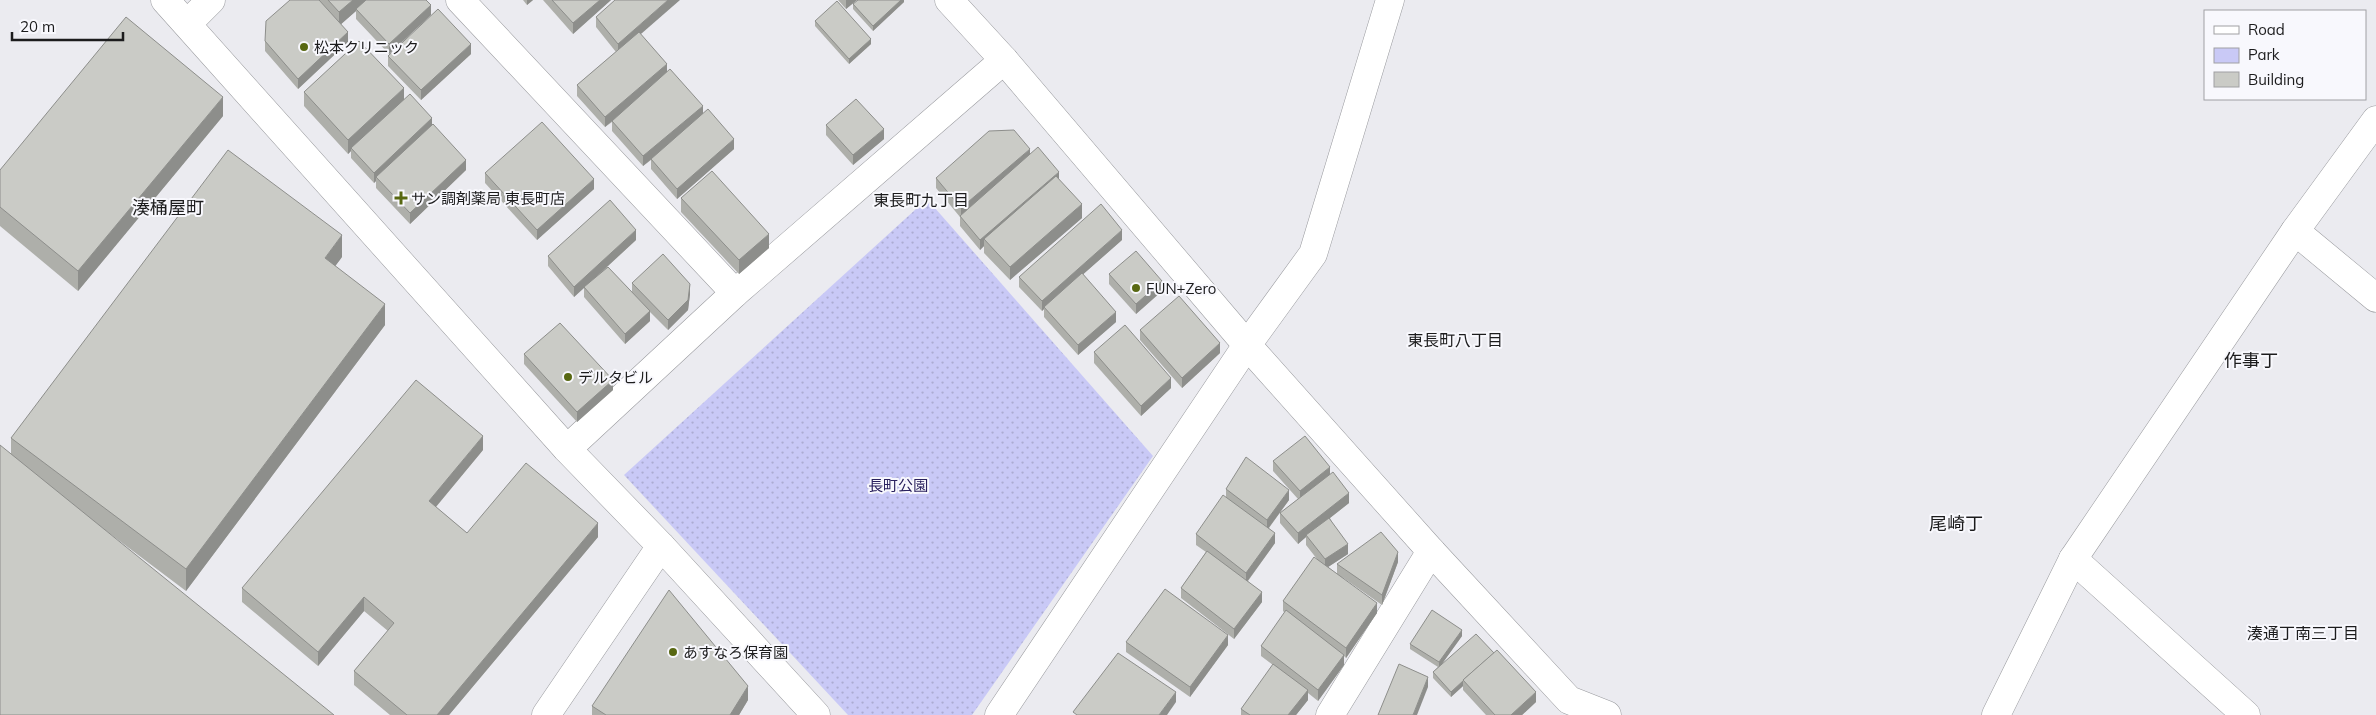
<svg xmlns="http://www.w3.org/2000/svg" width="2376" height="715" viewBox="0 0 2376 715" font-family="Mulish,'Noto Sans JP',sans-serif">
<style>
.green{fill:url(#green-dots)}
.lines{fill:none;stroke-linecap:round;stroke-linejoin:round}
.minor-casing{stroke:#9a9b9f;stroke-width:29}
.minor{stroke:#fff;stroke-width:28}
.wall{fill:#aeafaa}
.shaded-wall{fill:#8d8e8b}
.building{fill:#cacbc6;stroke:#8d8e8b}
.poi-dot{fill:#586812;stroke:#f8f8fd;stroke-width:2}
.labels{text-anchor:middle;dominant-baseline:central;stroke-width:4;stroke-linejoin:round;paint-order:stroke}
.poi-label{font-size:15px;fill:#1c1c1d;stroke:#f8f8fd;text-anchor:start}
.park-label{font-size:15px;fill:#2a215e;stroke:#f8f8fd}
.neighbourhood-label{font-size:16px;fill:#1c1c1d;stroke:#f8f8fd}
.quarter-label{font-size:18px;fill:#1c1c1d;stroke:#f8f8fd}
</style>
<defs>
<pattern id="green-dots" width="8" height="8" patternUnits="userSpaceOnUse" patternTransform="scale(1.25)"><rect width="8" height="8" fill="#c9c9f6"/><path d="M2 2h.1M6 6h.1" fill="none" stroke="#acacd2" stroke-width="1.8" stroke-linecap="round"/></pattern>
</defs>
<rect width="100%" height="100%" fill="#ebebf0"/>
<polygon class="green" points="927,199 1153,456 972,715 848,715 624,475"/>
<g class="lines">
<defs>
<g id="minor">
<polyline points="165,0 567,449 661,546 816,715"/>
<polyline points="460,0 735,293"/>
<polyline points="949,0 1004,60 1247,345 1431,551 1569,700 1607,715"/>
<polyline points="188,23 211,0"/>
<polyline points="2295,231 2376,298"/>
<polyline points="567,449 735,293 1004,60"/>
<polyline points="2073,559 2246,715"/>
<polyline points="546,715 661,546"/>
<polyline points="999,715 1247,345 1313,254 1390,0"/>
<polyline points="1330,715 1431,551"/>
<polyline points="1996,715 2073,559 2295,231 2376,120"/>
</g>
</defs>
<use href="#minor" class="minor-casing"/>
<use href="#minor" class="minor"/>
</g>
<g class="wall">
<polygon points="290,0 426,0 431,15 389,54 356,19 356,11 341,24 348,42 298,89 265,51 265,41"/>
<polygon points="523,0 533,0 527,5"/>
<polygon points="543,0 611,0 573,34"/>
<polygon points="838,0 857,0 846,9"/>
<polygon points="904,0 904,2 873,31 853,9 853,4"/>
<polygon points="596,17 640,34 667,72 734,149 677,199 651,169 651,160 643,166 612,131 612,122 605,127 577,96 577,85 616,52 596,27"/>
<polygon points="815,21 871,44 849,64 815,26"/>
<polygon points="471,54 421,100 388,66 388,56"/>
<polygon points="304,92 404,99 432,124 466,170 410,224 376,188 376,181 374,183 351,158 351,151 348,154 304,106"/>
<polygon points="223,116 78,291 0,226 0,170"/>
<polygon points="826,125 884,139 853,165 826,135"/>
<polygon points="1030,154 1059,179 1082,218 1010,280 984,253 984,246 980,250 960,226 960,217 936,188 936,178"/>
<polygon points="485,173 594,189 537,240 485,183"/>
<polygon points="681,198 769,248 739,274 681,212"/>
<polygon points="636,240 607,267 632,292 632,283 690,294 688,310 668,330 650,312 650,321 625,344 584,297 584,288 574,297 548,266 548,256"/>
<polygon points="1122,240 1083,274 1116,322 1078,355 1044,317 1044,309 1042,311 1019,287 1019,277"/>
<polygon points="342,257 335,266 385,325 186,591 97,524 11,455 11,438"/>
<polygon points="1109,274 1162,291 1136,314 1109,284"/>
<polygon points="1140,330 1220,353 1182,388 1140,340"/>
<polygon points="1094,352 1171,388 1141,416 1094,363"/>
<polygon points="524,354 613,390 577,422 524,364"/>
<polygon points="483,450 436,507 467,533 598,537 449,715 390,715 354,685 354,671 388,631 364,611 318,666 242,602 242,588"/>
<polygon points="1273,461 1330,474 1349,503 1330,518 1348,554 1328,567 1337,574 1337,564 1398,562 1382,605 1342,577 1377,613 1346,658 1344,656 1344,665 1318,701 1308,693 1308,700 1296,715 1241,715 1241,709 1273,665 1261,656 1261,646 1285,613 1283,611 1283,601 1317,559 1306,545 1306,537 1298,544 1280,523 1280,513 1298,499 1273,471"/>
<polygon points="1226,489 1289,500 1269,528 1275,543 1248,581 1262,602 1234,639 1181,598 1181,588 1206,552 1196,545 1196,534 1226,497"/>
<polygon points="1462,636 1441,665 1536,702 1522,715 1486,715 1463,690 1463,686 1451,697 1433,678 1433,672 1438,667 1410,649 1410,644"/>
<polygon points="1126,642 1228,645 1190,697 1126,652"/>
<polygon points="748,700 739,715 592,715 592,706"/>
</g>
<g class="shaded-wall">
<polygon points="353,0 368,0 356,9 356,11 339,26 339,12"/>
<polygon points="527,0 533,0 527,5"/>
<polygon points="600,0 611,0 573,34 573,23"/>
<polygon points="668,0 680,0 618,54 618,44"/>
<polygon points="846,0 857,0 846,9"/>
<polygon points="901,0 904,0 904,2 873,31 873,26"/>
<polygon points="431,5 431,15 389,54 389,44"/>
<polygon points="348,32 348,42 298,89 298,79"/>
<polygon points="871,39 871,44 849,64 849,59"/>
<polygon points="471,44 471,54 421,100 421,90"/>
<polygon points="667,64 667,74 605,127 605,117"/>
<polygon points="404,88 404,102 351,148 351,151 348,154 348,140"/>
<polygon points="223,97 223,116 78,291 78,271"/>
<polygon points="703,106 703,116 643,166 643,156"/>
<polygon points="432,118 432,128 376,177 376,181 374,183 374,173"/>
<polygon points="884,129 884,139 853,165 853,155"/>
<polygon points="734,139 734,149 677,199 677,189"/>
<polygon points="1030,149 1030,159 961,217 961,208"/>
<polygon points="466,160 466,170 410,224 410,213"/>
<polygon points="1059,172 1059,182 984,239 984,246 980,250 980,240"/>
<polygon points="594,179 594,189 537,240 537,230"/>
<polygon points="1082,204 1082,218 1010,280 1010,267"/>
<polygon points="636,230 636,240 574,297 574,287"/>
<polygon points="1122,230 1122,240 1045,308 1044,307 1044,309 1042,311 1042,301"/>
<polygon points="769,234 769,248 739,274 739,260"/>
<polygon points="342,235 342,257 325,280 325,258"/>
<polygon points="1162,281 1162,291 1136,314 1136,304"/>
<polygon points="690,284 690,294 688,310 668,330 668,320"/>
<polygon points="385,304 385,325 186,591 186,569"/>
<polygon points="650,311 650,321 625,344 625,334"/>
<polygon points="1116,312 1116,322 1078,355 1078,345"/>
<polygon points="1220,343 1220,353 1182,388 1182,378"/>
<polygon points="1171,378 1171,388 1141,416 1141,406"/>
<polygon points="613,380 613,390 577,422 577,412"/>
<polygon points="483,436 483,450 429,515 429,501"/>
<polygon points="1330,467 1330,478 1300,501 1300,491"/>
<polygon points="1289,490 1289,500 1267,530 1267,520"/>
<polygon points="1349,493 1349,503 1307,536 1306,535 1306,537 1298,544 1298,533"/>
<polygon points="598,523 598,537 449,715 437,715"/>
<polygon points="1275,533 1275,543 1246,583 1246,573"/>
<polygon points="1348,544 1348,554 1325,569 1325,559"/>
<polygon points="1398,552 1398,562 1382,605 1382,595"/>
<polygon points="1262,592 1262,602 1234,639 1234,629"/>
<polygon points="364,597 364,611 318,666 318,652"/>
<polygon points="1377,603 1377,613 1346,658 1346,648"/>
<polygon points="1462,630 1462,636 1439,668 1439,662"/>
<polygon points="1228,635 1228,645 1190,697 1190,687"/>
<polygon points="1344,655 1344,665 1318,701 1318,690"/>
<polygon points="1428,677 1428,687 1417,715 1413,715"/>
<polygon points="1463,681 1463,686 1451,697 1451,692"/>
<polygon points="748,686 748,700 739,715 730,715"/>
<polygon points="1308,690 1308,700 1296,715 1288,715"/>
<polygon points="1176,692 1176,702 1167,715 1159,715"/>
<polygon points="1536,692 1536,702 1522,715 1511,715"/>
</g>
<g class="building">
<polygon points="290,0 319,0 348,32 298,79 265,41 266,21"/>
<polygon points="328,0 353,0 339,12"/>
<polygon points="366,0 426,0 431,5 389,44 356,9"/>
<polygon points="552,0 600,0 573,23"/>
<polygon points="615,0 668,0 618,44 596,17"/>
<polygon points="858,0 901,0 873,26 853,4"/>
<polygon points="837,1 871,39 849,59 815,21"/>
<polygon points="438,9 471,44 421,90 388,56"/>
<polygon points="126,17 223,97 78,271 0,207 0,170"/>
<polygon points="639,32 667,64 605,117 577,85"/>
<polygon points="359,41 404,88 348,140 304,92"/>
<polygon points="670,69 703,106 643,156 612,121"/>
<polygon points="410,94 432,118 374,173 351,148"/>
<polygon points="856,99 884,129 853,155 826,125"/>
<polygon points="708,109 734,139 677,189 651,159"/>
<polygon points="542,122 594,179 537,230 485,173"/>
<polygon points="433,124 466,160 410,213 376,177"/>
<polygon points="1014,130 1030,149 961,208 936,178 989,131"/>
<polygon points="1038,147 1059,172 980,240 960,216"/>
<polygon points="228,150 342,235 325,258 385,304 186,569 11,438"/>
<polygon points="712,171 769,234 739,260 681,198"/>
<polygon points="1056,176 1082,204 1010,267 984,239"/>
<polygon points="610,200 636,230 574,287 548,256"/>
<polygon points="1101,204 1122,230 1042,301 1019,277"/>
<polygon points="1136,251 1162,281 1136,304 1109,274"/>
<polygon points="663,254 690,284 688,300 668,320 632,283"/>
<polygon points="608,267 650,311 625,334 584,287"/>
<polygon points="1082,273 1116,312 1078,345 1044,307"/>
<polygon points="1179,296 1220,343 1182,378 1140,330"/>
<polygon points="560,323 613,380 577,412 524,354"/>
<polygon points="1125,325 1171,378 1141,406 1094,352"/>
<polygon points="416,380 483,436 429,501 467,533 526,463 598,523 437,715 407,715 354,671 394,623 364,597 318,652 242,588"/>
<polygon points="1305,436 1330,467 1300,491 1273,461"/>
<polygon points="0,445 334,715 0,715"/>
<polygon points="1246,457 1289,490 1267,520 1226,489"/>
<polygon points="1333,472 1349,493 1298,533 1280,513"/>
<polygon points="1223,495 1275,533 1246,573 1196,534"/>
<polygon points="1329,518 1348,544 1325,559 1306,535"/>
<polygon points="1381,532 1398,552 1382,595 1337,564"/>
<polygon points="1207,551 1262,592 1234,629 1181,588"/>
<polygon points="1314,557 1377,603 1346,648 1283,601"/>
<polygon points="1165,589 1228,635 1190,687 1126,642"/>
<polygon points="669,590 748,686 730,715 606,715 592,706"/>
<polygon points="1286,610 1344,655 1318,690 1261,646"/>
<polygon points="1432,610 1462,630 1439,662 1410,644"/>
<polygon points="1476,634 1494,653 1463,680 1464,680 1451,692 1433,672"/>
<polygon points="1497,650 1536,692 1511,715 1495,715 1463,680"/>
<polygon points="1118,653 1176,692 1159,715 1077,715 1073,712"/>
<polygon points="1273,664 1308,690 1288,715 1250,715 1241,709"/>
<polygon points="1399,664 1428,677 1413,715 1378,715"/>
</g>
<g class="poi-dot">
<circle cx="304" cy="47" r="5"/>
<path d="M398.5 190.5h5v5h5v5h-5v5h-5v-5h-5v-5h5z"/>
<circle cx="1136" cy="288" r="5"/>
<circle cx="568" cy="377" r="5"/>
<circle cx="673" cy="652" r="5"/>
</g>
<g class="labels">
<g class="poi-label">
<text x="314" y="47">松本クリニック</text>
<text x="411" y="198">サン調剤薬局 東長町店</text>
<text x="1146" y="288">FUN+Zero</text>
<text x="578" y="377">デルタビル</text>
<text x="683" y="652">あすなろ保育園</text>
</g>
<g class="park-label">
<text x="898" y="485">長町公園</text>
</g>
<g class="neighbourhood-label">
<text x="921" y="200">東長町九丁目</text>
<text x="1455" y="340">東長町八丁目</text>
<text x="2303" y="633">湊通丁南三丁目</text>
</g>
<g class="quarter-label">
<text x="168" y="207">湊桶屋町</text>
<text x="2251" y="360">作事丁</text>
<text x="1956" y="523">尾崎丁</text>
</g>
</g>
<rect x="2204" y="10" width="162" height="90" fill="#f8f8fd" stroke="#a0a0a3"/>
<rect x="2214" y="26" width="25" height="8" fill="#ffffff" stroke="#a0a0a3"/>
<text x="2248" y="35" font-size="15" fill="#1c1c1d">Road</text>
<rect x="2214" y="48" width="25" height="15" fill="#c9c9f6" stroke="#a0a0a3"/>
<text x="2248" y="60" font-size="15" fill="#1c1c1d">Park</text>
<rect x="2214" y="72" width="25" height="15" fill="#cacbc6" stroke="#a0a0a3"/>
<text x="2248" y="85" font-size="15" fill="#1c1c1d">Building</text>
<path d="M12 32v8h111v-8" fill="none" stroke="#1c1c1d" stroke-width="2.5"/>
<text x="20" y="32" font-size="15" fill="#1c1c1d" stroke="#f8f8fd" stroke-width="4" paint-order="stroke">20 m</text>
</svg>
